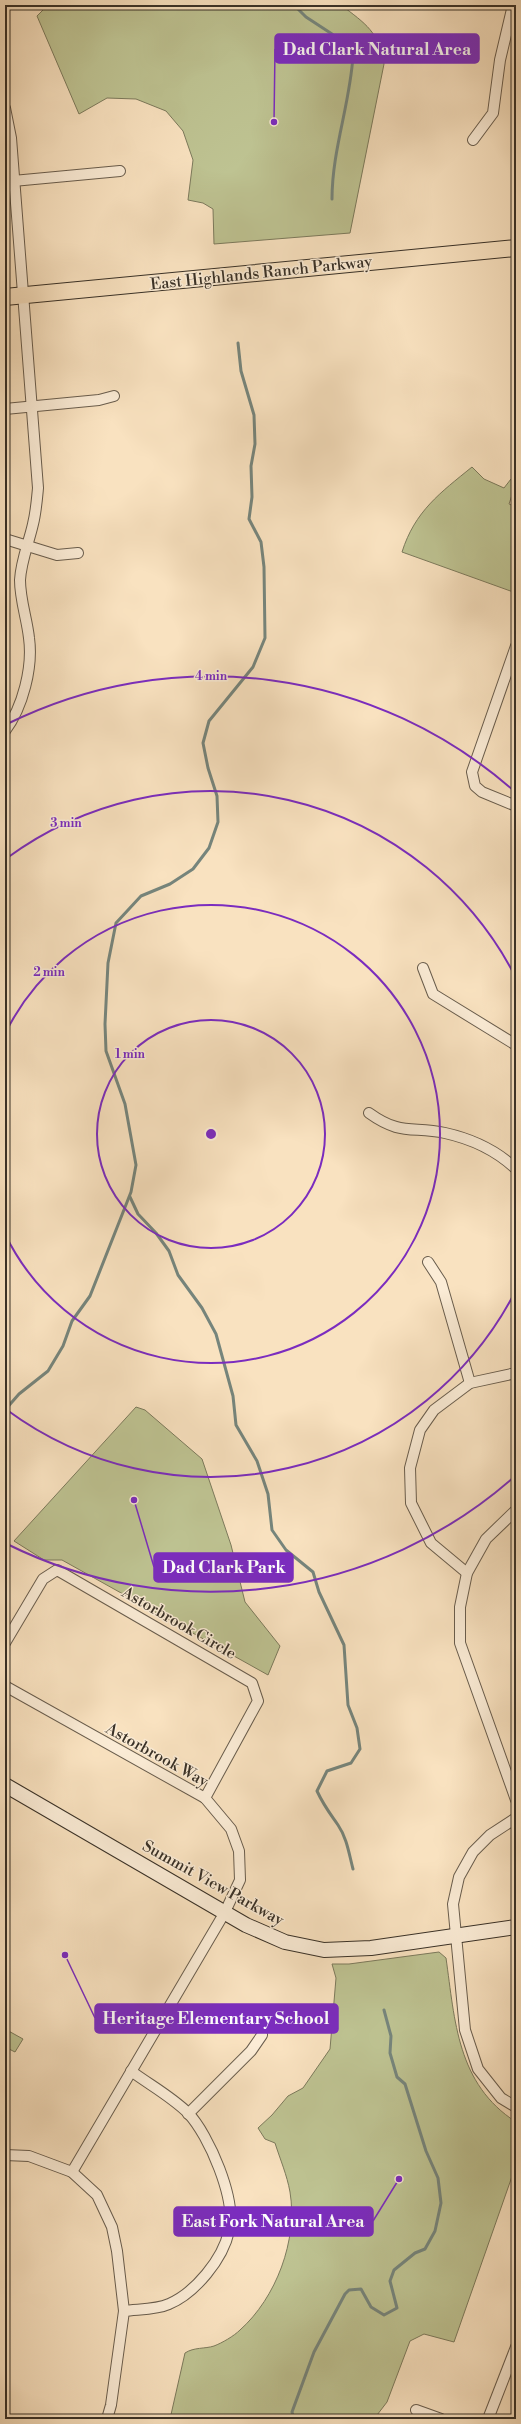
<svg xmlns="http://www.w3.org/2000/svg" width="521" height="2424" viewBox="0 0 521 2424" font-family="'Libre Bodoni',serif">
<style>
.green{fill:#bec392;stroke:#7c7a5c}
.lines{fill:none;stroke-linecap:round;stroke-linejoin:round}
.stream{stroke:#76857c;stroke-width:3}
.street-casing{stroke:#695d4d;stroke-width:12}
.secondary-casing{stroke:#393127;stroke-width:16}
.primary-casing{stroke:#393127;stroke-width:18}
.street{stroke:#fbecd6;stroke-width:10}
.secondary{stroke:#fbecd6;stroke-width:14}
.primary{stroke:#f9e2c0;stroke-width:16}
.ring{fill:none;stroke:#7b2cbf;stroke-width:2}
.labels{text-anchor:middle;dominant-baseline:central;stroke-width:3;stroke-linejoin:round;paint-order:stroke}
.street-label{font-size:16px;fill:#393127;stroke:#fbecd6}
.centre{fill:#7b2cbf;stroke:#fbecd6;stroke-width:2}
.ring-label{font-size:12px;text-anchor:middle;font-weight:bold;fill:#7b2cbf;stroke:#fbecd6;stroke-width:3;stroke-linejoin:round;paint-order:stroke}
.leader{fill:none;stroke:#7b2cbf;stroke-width:1.5}
.callout-dot{fill:#7b2cbf;stroke:#fbecd6;stroke-width:1.5}
.callout{fill:#7b2cbf;stroke:#7b2cbf;stroke-width:1.5}
.callout-label{font-size:17px;text-anchor:middle;font-weight:bold;fill:#fff}
</style>
<rect width="100%" height="100%" fill="#f9e2c0"/>
<filter id="stains"><feTurbulence type="fractalNoise" baseFrequency=".005" numOctaves="4"/><feColorMatrix values="0 0 0 0 .2 0 0 0 0 .09 0 0 0 0 .02 0 0 0 .5 -.17"/></filter>
<radialGradient id="worn" r=".72"><stop offset=".6" stop-color="#630" stop-opacity="0"/><stop offset="1" stop-color="#630" stop-opacity=".3"/></radialGradient>
<g class="green">
<path d="M48 5H341C366 24 379 32 384 64L350 233 214 244 213 209 203 203 188 200 193 160 183 131 166 111 136 99 107 98 79 114 37 16Z"/>
<path d="M472 467 484 479 504 488 511 479 514 489 509 504 516 507V593L402 552C415 511 440 493 472 467Z"/>
<polygon points="136,1407 145,1410 202,1459 231,1545 245,1602 280,1646 268,1675 62,1560 44,1560 14,1541"/>
<path d="M439 1952 446 1958C455 2021 457 2084 516 2122V2165L454 2342 424 2334 410 2341 387 2402 374 2419H170L185 2353C194 2347 205 2349 214 2346 222 2343 234 2336 240 2330 276 2298 298 2240 290 2192 287 2175 280 2159 275 2143L265 2139 258 2128 272 2115 288 2096 303 2088 330 2049 336 1978 332 1964H349Z"/>
<polygon points="5,2029 23,2039 15,2052 5,2047"/>
</g>
<g class="lines">
<g class="stream">
<path d="M294 5 306 17 332 34 353 56C350 104 332 150 332 199"/>
<path d="M130 1197 138 1214 156 1233 169 1251 178 1275 202 1308 216 1334 233 1396 236 1425 257 1461 268 1494 272 1530 286 1550 313 1572 319 1592 344 1645 348 1705 357 1728 360 1749 351 1763 327 1771 317 1791C324 1806 329 1812 338 1825 347 1838 349 1854 353 1869"/>
<polyline points="5,1410 19,1394 48,1371 63,1346 72,1321 90,1296 131,1192 136,1165 125,1104 106,1051 105,1024 108,963 116,923 141,896 170,884 193,869 209,848 218,822 217,796 208,768 203,743 209,721 253,667 265,638 264,567 261,542 249,519 252,497 251,466 255,444 254,415 241,371 238,343"/>
<polyline points="294,2419 292,2412 314,2352 345,2294 349,2290 361,2289 371,2307 384,2315 397,2308 390,2281 394,2270 415,2253 425,2249 435,2231 441,2203 438,2178 426,2151 405,2084 397,2077 390,2053 391,2036 384,2010"/>
</g>
<defs>
<g id="street">
<path d="M5 108 11 138 38 488C37 499 36 512 33 524 29 542 21 561 20 580 20 600 27 619 29 638 33 667 23 707 5 731"/>
<polyline points="473,140 493,113 500,60 513,5"/>
<polyline points="13,181 120,171"/>
<polyline points="5,409 99,400 114,396"/>
<polyline points="5,539 57,555 78,553"/>
<polyline points="516,646 472,772 475,786 482,792 516,806"/>
<polyline points="423,968 433,994 516,1045"/>
<path d="M369 1113C401 1136 412 1126 445 1133 472 1139 497 1151 516 1169"/>
<polyline points="428,1262 441,1282 470,1383"/>
<polyline points="516,1510 486,1539 467,1573 460,1607 460,1643 516,1800"/>
<polyline points="467,1573 431,1543 411,1503 410,1468 420,1430 434,1410 470,1383 516,1373"/>
<polyline points="5,1643 43,1579 57,1570 252,1683 258,1701 205,1798"/>
<polyline points="5,1686 205,1798 231,1829 239,1851 240,1880 225,1912 72,2172"/>
<polyline points="516,1818 490,1835 473,1852 459,1877 453,1904 465,2030 478,2069 501,2098 516,2107"/>
<polyline points="188,2114 251,2051 262,2035"/>
<polyline points="5,2155 29,2156 72,2172 97,2195 112,2227 117,2251 124,2311 111,2405 107,2419"/>
<path d="M124 2311C137 2309 156 2310 169 2304 195 2293 223 2259 229 2231 237 2200 209 2135 188 2113 172 2097 150 2085 131 2071"/>
<polyline points="416,2410 441,2419"/>
<polyline points="488,2419 516,2347"/>
</g>
<polyline id="secondary" points="5,1785 246,1925 285,1942 324,1950 371,1948 516,1927"/>
<polyline id="primary" points="5,297 516,248"/>
</defs>
<use href="#street" class="street-casing"/>
<use href="#secondary" class="secondary-casing"/>
<use href="#primary" class="primary-casing"/>
<use href="#street" class="street"/>
<use href="#secondary" class="secondary"/>
<use href="#primary" class="primary"/>
</g>
<g class="ring">
<circle cx="211" cy="1134" r="114"/>
<path d="M5 1034A229 229 0 1 1 5 1234"/>
<path d="M515 1292A343 343 0 0 1 7 1410M7 858A343 343 0 0 1 515 976"/>
<path d="M514 1477A458 458 0 0 1 7 1544M7 724A458 458 0 0 1 514 791"/>
</g>
<g class="labels">
<g class="street-label">
<text transform="translate(261 273) rotate(-6)">East Highlands Ranch Parkway</text>
<text transform="translate(179 1623) rotate(30)">Astorbrook Circle</text>
<text transform="translate(157 1755) rotate(29)">Astorbrook Way</text>
<text transform="translate(213 1883) rotate(29)">Summit View Parkway</text>
</g>
</g>
<circle cx="211" cy="1134" r="6" class="centre"/>
<g class="ring-label">
<text x="211" y="680">4 min</text>
<text x="66" y="827">3 min</text>
<text x="49" y="976">2 min</text>
<text x="130" y="1058">1 min</text>
</g>
<path class="leader" d="M274 122L275 49M134 1500L154 1567M65 1955L95 2018M399 2179L373 2221"/>
<g class="callout-dot">
<circle cx="274" cy="122" r="4"/>
<circle cx="134" cy="1500" r="4"/>
<circle cx="65" cy="1955" r="4"/>
<circle cx="399" cy="2179" r="4"/>
</g>
<g class="callout">
<rect x="275" y="34" width="204" height="29" rx="4"/>
<rect x="154" y="1553" width="139" height="29" rx="4"/>
<rect x="95" y="2004" width="243" height="29" rx="4"/>
<rect x="174" y="2207" width="199" height="29" rx="4"/>
</g>
<g class="callout-label">
<text x="377" y="55">Dad Clark Natural Area</text>
<text x="224" y="1573">Dad Clark Park</text>
<text x="216" y="2024">Heritage Elementary School</text>
<text x="273" y="2227">East Fork Natural Area</text>
</g>
<rect width="521" height="2424" fill="none" stroke="#f9e2c0" stroke-width="20"/>
<rect x="6" y="6" width="509" height="2412" fill="none" stroke="#393127" stroke-width="2"/>
<rect x="10" y="10" width="501" height="2404" fill="none" stroke="#393127"/>
<rect width="100%" height="100%" filter="url(#stains)"/>
<rect width="100%" height="100%" fill="url(#worn)"/>
</svg>
